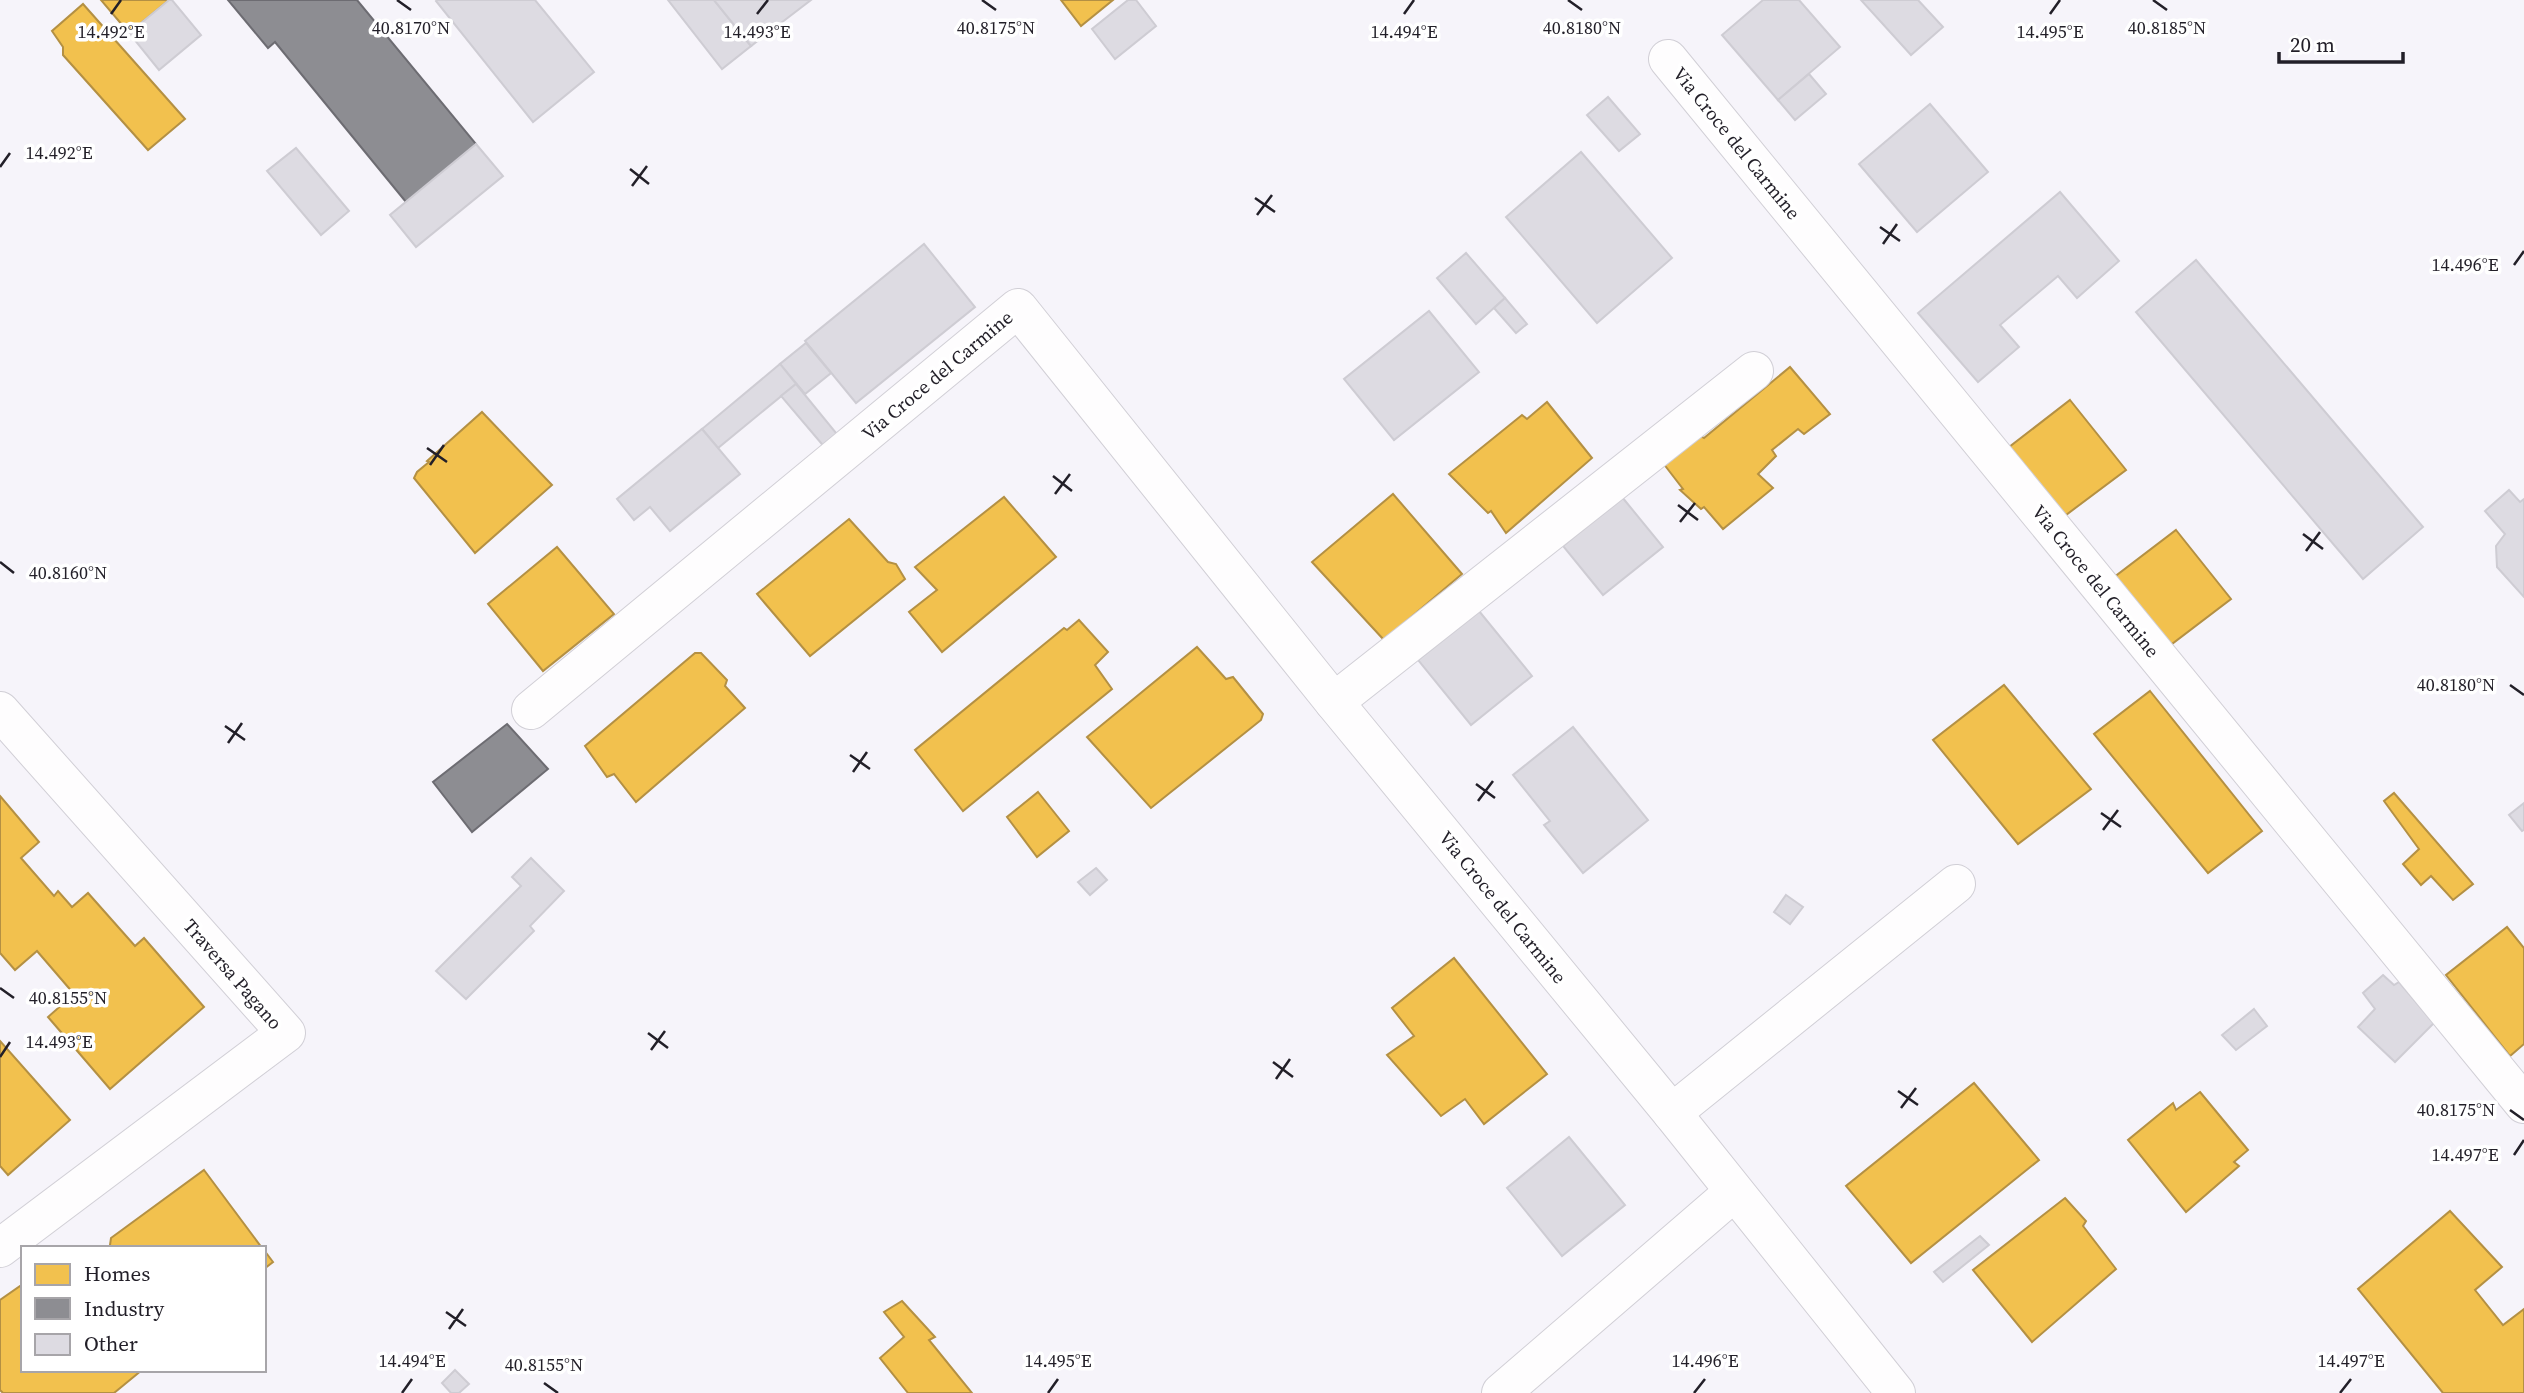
<svg xmlns="http://www.w3.org/2000/svg" width="2524" height="1393" viewBox="0 0 2524 1393" font-family="'Source Serif 4',serif">
<style>
.homes{fill:#f2c14e;stroke:#b49043;stroke-width:2}
.industry{fill:#8d8d92;stroke:#6d6c72;stroke-width:2}
.building{fill:#dddbe2;stroke:#ceccd3;stroke-width:2}
.lines{fill:none;stroke-linecap:round;stroke-linejoin:round}
.minor-casing{stroke:#d1cfd6;stroke-width:40}
.minor{stroke:#fefdfe;stroke-width:38}
.ticks{fill:none;stroke:#221f28;stroke-width:2.5}
.labels{text-anchor:middle;dominant-baseline:central;stroke-width:7;stroke-linejoin:round;paint-order:stroke}
.street-label{font-size:19px;fill:#221f28;stroke:#fff}
.ticks-label{font-size:18px;text-anchor:middle;fill:#221f28;stroke:#fff;stroke-width:7;stroke-linejoin:round;paint-order:stroke}
</style>
<rect width="100%" height="100%" fill="#f6f4fa"/>
<g class="homes">
<polygon points="101,0 169,0 129,33"/>
<polygon points="1061,0 1113,0 1081,26"/>
<polygon points="83,4 185,119 148,150 63,55 63,47 52,31"/>
<polygon points="1790,367 1830,414 1804,434 1798,429 1772,450 1776,456 1758,474 1773,488 1723,529 1704,507 1701,509 1680,490 1683,489 1663,463 1699,435 1704,438"/>
<polygon points="2070,400 2126,470 2058,521 2004,451"/>
<polygon points="1547,402 1592,458 1506,533 1491,511 1488,513 1449,474 1522,415 1527,419"/>
<polygon points="482,412 552,485 475,553 414,478 417,472 429,462 427,461"/>
<polygon points="1393,494 1462,574 1384,640 1312,562"/>
<polygon points="1004,497 1056,557 942,652 909,612 937,590 915,567"/>
<polygon points="849,519 888,562 896,564 905,579 810,656 757,594"/>
<polygon points="2176,530 2231,599 2164,650 2109,581"/>
<polygon points="557,547 614,614 543,671 488,604"/>
<polygon points="1079,620 1108,652 1095,665 1112,689 963,811 915,750 1064,628 1067,630"/>
<polygon points="1197,647 1226,679 1233,677 1263,714 1261,720 1151,808 1087,737"/>
<polygon points="695,653 701,653 727,680 725,686 745,708 636,802 614,774 607,777 585,746"/>
<polygon points="2004,685 2091,789 2018,844 1933,740"/>
<polygon points="2150,691 2262,831 2208,873 2094,734"/>
<polygon points="1038,792 1069,831 1037,857 1007,817"/>
<polygon points="2394,793 2473,884 2453,900 2431,876 2421,885 2403,864 2419,849 2384,801"/>
<polygon points="0,796 39,842 21,858 54,896 58,891 72,907 88,893 135,946 144,938 204,1007 110,1089 48,1017 74,994 37,951 15,970 0,953"/>
<polygon points="2507,927 2524,948 2524,1044 2510,1056 2446,975"/>
<polygon points="1454,958 1547,1074 1484,1124 1465,1099 1441,1116 1387,1055 1414,1036 1392,1008"/>
<polygon points="0,1041 70,1120 8,1175 0,1166"/>
<polygon points="1974,1083 2039,1160 1911,1263 1846,1186"/>
<polygon points="2200,1092 2248,1150 2234,1162 2239,1166 2186,1212 2128,1140 2173,1103 2176,1110"/>
<polygon points="204,1170 262,1248 112,1248 110,1245 111,1238"/>
<polygon points="2065,1198 2086,1221 2083,1226 2116,1269 2032,1342 1973,1270"/>
<polygon points="2450,1211 2502,1267 2475,1290 2503,1325 2524,1309 2524,1393 2443,1393 2358,1289"/>
<polygon points="264,1250 273,1262 264,1269"/>
<polygon points="23,1284 23,1370 142,1370 114,1393 3,1393 0,1390 0,1300"/>
<polygon points="902,1301 935,1337 929,1340 972,1393 908,1393 880,1358 904,1337 884,1312"/>
</g>
<g class="industry">
<polygon points="228,0 357,0 476,144 406,202 275,42 268,48"/>
<polygon points="507,724 548,769 472,832 433,782"/>
</g>
<g class="building">
<polygon points="169,0 172,0 201,35 159,70 129,33"/>
<polygon points="437,0 535,0 594,72 533,122 436,1"/>
<polygon points="668,0 714,0 751,46 722,69"/>
<polygon points="714,0 811,0 751,46"/>
<polygon points="1128,0 1136,0 1156,26 1115,59 1092,29"/>
<polygon points="1763,0 1799,0 1840,47 1778,100 1722,35"/>
<polygon points="1861,0 1918,0 1943,27 1911,55"/>
<polygon points="1809,74 1826,94 1795,120 1778,100"/>
<polygon points="1608,97 1640,134 1619,151 1587,115"/>
<polygon points="1930,104 1988,172 1917,232 1859,164"/>
<polygon points="476,144 503,176 416,247 390,215"/>
<polygon points="296,148 349,211 321,235 267,171"/>
<polygon points="1581,152 1672,258 1597,323 1506,217"/>
<polygon points="2060,192 2119,261 2077,298 2058,276 2000,325 2019,347 1978,382 1918,313"/>
<polygon points="924,244 975,307 856,403 805,341"/>
<polygon points="1466,253 1505,298 1476,324 1437,278"/>
<polygon points="2196,260 2423,527 2363,579 2136,312"/>
<polygon points="1505,298 1527,324 1516,333 1494,308"/>
<polygon points="1429,311 1479,372 1394,440 1344,379"/>
<polygon points="806,343 831,373 805,394 780,364"/>
<polygon points="780,364 796,384 718,448 702,429"/>
<polygon points="796,384 841,439 827,450 781,396"/>
<polygon points="702,429 740,474 670,531 650,507 634,520 617,499"/>
<polygon points="2509,490 2520,502 2524,499 2524,597 2497,567 2496,546 2505,534 2485,511"/>
<polygon points="1622,497 1663,547 1603,595 1563,546"/>
<polygon points="1479,611 1532,676 1471,725 1418,660"/>
<polygon points="1573,727 1648,820 1583,873 1544,825 1550,821 1513,775"/>
<polygon points="2524,803 2524,830 2522,831 2509,815"/>
<polygon points="531,858 564,891 530,926 534,931 466,999 436,971 521,886 512,877"/>
<polygon points="1096,868 1107,880 1090,895 1078,882"/>
<polygon points="1786,895 1803,907 1790,924 1774,912"/>
<polygon points="2383,975 2394,985 2399,982 2434,1023 2395,1062 2358,1027 2375,1009 2363,993"/>
<polygon points="2254,1009 2267,1026 2236,1050 2222,1035"/>
<polygon points="1569,1137 1625,1205 1562,1256 1507,1188"/>
<polygon points="1980,1236 1989,1245 1943,1282 1934,1272"/>
<polygon points="455,1370 469,1384 459,1393 451,1393 442,1383"/>
</g>
<g class="lines">
<defs>
<g id="minor">
<polyline points="1668,59 2524,1104"/>
<polyline points="1334,702 1754,371"/>
<polyline points="531,710 1018,308 1334,702 1672,1113 1896,1393"/>
<polyline points="0,711 286,1033 0,1248"/>
<polyline points="1672,1113 1956,884"/>
<polyline points="1501,1393 1734,1192"/>
</g>
</defs>
<use href="#minor" class="minor-casing"/>
<use href="#minor" class="minor"/>
</g>
<path class="ticks" d="M397 0 411 10M982 0 996 10M1568 0 1582 10M2153 0 2167 10M111 14 121 0M757 14 768 0M1404 14 1414 0M2050 14 2060 0M0 167 10 153M630 169 649 184M632 186 647 166M1255 198 1275 212M1257 215 1272 195M1880 227 1900 241M1883 244 1897 224M2514 265 2524 251M427 448 447 462M430 465 444 445M1053 476 1072 491M1055 494 1070 474M1678 505 1698 520M1680 522 1695 503M2303 534 2323 549M2306 551 2320 532M0 562 14 573M2510 685 2524 695M225 726 245 740M228 743 242 723M850 755 870 769M853 772 867 752M1476 784 1495 798M1478 801 1493 781M2101 813 2121 827M2103 830 2118 810M0 988 14 998M648 1033 668 1048M651 1050 665 1031M0 1057 10 1042M1273 1062 1293 1077M1276 1079 1290 1059M1898 1091 1918 1105M1901 1108 1916 1088M2510 1110 2524 1120M2514 1155 2524 1140M446 1312 466 1326M449 1329 463 1309M544 1383 558 1393M402 1393 412 1379M1048 1393 1058 1379M1694 1393 1705 1379M2340 1393 2351 1379"/>
<g class="labels">
<g class="street-label">
<text transform="translate(1737 143) rotate(51)">Via Croce del Carmine</text>
<text transform="translate(937 375) rotate(-40)">Via Croce del Carmine</text>
<text transform="translate(2096 581) rotate(51)">Via Croce del Carmine</text>
<text transform="translate(1503 907) rotate(51)">Via Croce del Carmine</text>
<text transform="translate(233 974) rotate(49)">Traversa Pagano</text>
</g>
</g>
<g class="ticks-label">
<text x="411" y="34">40.8170°N</text>
<text x="996" y="34">40.8175°N</text>
<text x="1582" y="34">40.8180°N</text>
<text x="2167" y="34">40.8185°N</text>
<text x="111" y="38">14.492°E</text>
<text x="757" y="38">14.493°E</text>
<text x="1404" y="38">14.494°E</text>
<text x="2050" y="38">14.495°E</text>
<text x="59" y="159">14.492°E</text>
<text x="2465" y="271">14.496°E</text>
<text x="68" y="579">40.8160°N</text>
<text x="2456" y="691">40.8180°N</text>
<text x="68" y="1004">40.8155°N</text>
<text x="59" y="1048">14.493°E</text>
<text x="2456" y="1116">40.8175°N</text>
<text x="2465" y="1161">14.497°E</text>
<text x="412" y="1367">14.494°E</text>
<text x="1058" y="1367">14.495°E</text>
<text x="1705" y="1367">14.496°E</text>
<text x="2351" y="1367">14.497°E</text>
<text x="544" y="1371">40.8155°N</text>
</g>
<rect x="21" y="1246" width="245" height="126" fill="#ffffff" stroke="#a7a5a9" stroke-width="2"/>
<rect x="35" y="1264" width="35" height="21" fill="#f2c14e" stroke="#a7a5a9" stroke-width="2"/>
<text x="84" y="1281" font-size="21" fill="#221f28">Homes</text>
<rect x="35" y="1298" width="35" height="21" fill="#8d8d92" stroke="#a7a5a9" stroke-width="2"/>
<text x="84" y="1316" font-size="21" fill="#221f28">Industry</text>
<rect x="35" y="1334" width="35" height="21" fill="#dddbe2" stroke="#a7a5a9" stroke-width="2"/>
<text x="84" y="1351" font-size="21" fill="#221f28">Other</text>
<path d="M2279 52v10h124v-10" fill="none" stroke="#221f28" stroke-width="3.5"/>
<text x="2290" y="52" font-size="21" fill="#221f28" stroke="#ffffff" stroke-width="5" paint-order="stroke">20 m</text>
</svg>
